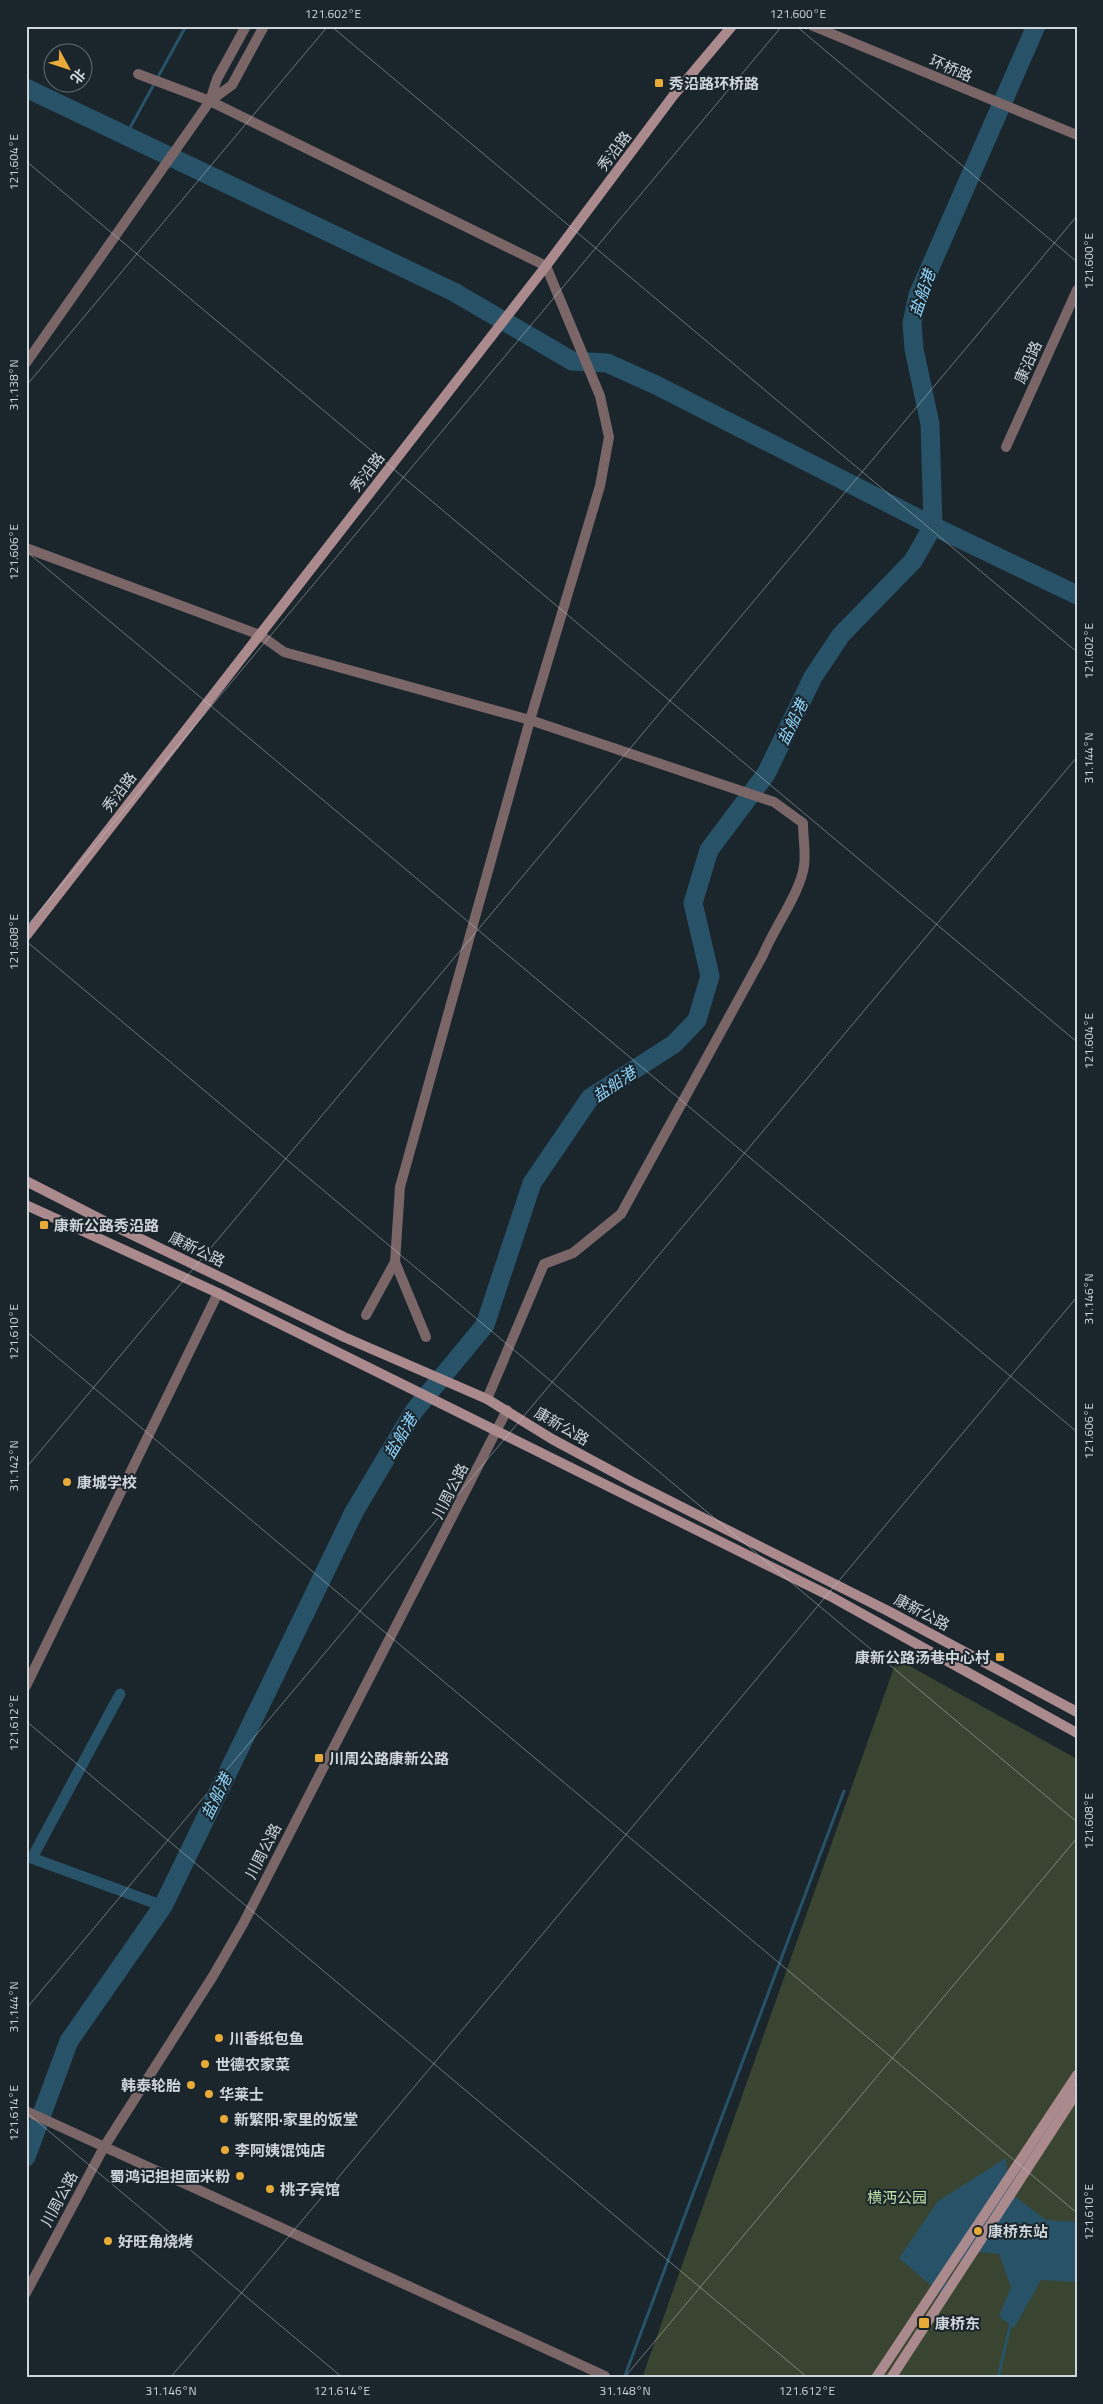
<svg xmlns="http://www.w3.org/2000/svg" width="1103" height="2404" viewBox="0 0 1103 2404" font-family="'Titillium Web','Noto Sans SC',sans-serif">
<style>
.green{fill:#394530}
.water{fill:#275268}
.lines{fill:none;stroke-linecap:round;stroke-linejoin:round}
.stream{stroke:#275268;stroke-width:3}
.canal{stroke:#275268;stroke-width:11}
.river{stroke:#275268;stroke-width:19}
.minor{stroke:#7a6567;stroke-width:10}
.tertiary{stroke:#7a6567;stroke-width:10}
.secondary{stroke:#ab8a8e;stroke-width:10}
.ticks{fill:none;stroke:#cfd6db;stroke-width:1;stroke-opacity:0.45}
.poi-dot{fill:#e8ab37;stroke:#1a252c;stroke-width:2}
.labels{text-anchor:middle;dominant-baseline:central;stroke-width:4;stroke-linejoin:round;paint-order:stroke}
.street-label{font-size:15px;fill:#cfd6db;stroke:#1a252c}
.poi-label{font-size:15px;font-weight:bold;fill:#cfd6db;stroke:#1a252c;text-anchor:start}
.park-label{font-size:15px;fill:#bee1a4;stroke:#1a252c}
.water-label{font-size:16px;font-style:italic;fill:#8fd7fe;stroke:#1a252c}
.neatline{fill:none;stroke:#cfd6db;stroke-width:2}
.ticks-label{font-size:12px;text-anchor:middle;fill:#cfd6db}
</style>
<rect width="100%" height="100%" fill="#1a252c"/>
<polygon class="green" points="897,1659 1077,1759 1077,2378 642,2378"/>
<polygon class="water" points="1006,2158 1009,2192 1046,2220 1077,2222 1077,2282 1041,2280 1014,2328 999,2316 1011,2287 999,2254 972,2251 946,2274 947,2299 899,2258 938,2201"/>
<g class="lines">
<g class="stream">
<polyline points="126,135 186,26"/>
<polyline points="624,2378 844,1791"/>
<polyline points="998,2378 1011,2322"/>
</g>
<g class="canal">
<polyline points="26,1856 163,1906"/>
<polyline points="32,1858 120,1694"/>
</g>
<g class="river">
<polyline points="26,88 454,292 572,361 607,363 656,385 933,526 1077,595"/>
<polyline points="26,2157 69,2041 163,1906 354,1512 414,1411 485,1325 532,1183 590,1098 674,1044 697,1020 710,976 693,903 709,850 766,774 813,677 841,635 913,561 933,526 930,424 914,349 912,323 918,295 1036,26"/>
</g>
<g class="minor">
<polyline points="138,74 210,101 546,266 600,396 609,437 600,486 530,720 400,1187 395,1262 426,1337"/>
<polyline points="26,363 210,101"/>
<polyline points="1006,447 1077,290"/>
<path d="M26 548 260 635 284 652 530 720 774 802 803 823C803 837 806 853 804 866 801 891 773 930 763 955L621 1214 573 1253 544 1264 487 1399"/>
<polyline points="366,1315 395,1262"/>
<polyline points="26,1686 218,1293"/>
<polyline points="26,2111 605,2376"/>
</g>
<g class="tertiary">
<polyline points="813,26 1077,135"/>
<polyline points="210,101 232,85 264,26"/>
<polyline points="210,101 217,79 246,26"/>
<polyline points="26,2293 104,2147 213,1976 243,1924 507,1410"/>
</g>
<g class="secondary">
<polyline points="26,936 546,266 673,96 732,26"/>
<polyline points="26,1181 110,1224 344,1337 487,1399 552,1439 632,1482 890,1612 1077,1712"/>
<polyline points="26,1205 218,1293 830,1596 1077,1733"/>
<polyline points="876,2378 1077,2075"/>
<polyline points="891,2378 1077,2092"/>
</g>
</g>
<path class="ticks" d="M331 26 1077 652M796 26 1077 262M26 161 1077 1042M26 386 328 26M26 551 1077 1432M26 927 782 26M26 941 1077 1822M26 1331 1077 2213M26 1468 1077 216M26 1721 808 2378M26 2009 1077 757M26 2112 343 2378M170 2378 1077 1297M624 2378 1077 1838"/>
<g class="poi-dot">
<rect x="654" y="78" width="10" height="10" rx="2.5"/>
<rect x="39" y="1220" width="10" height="10" rx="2.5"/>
<circle cx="67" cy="1482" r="5"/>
<rect x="995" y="1652" width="10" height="10" rx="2.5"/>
<rect x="314" y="1753" width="10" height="10" rx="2.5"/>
<circle cx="219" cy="2038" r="5"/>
<circle cx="205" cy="2064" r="5"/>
<circle cx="191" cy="2085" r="5"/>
<circle cx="209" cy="2094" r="5"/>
<circle cx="224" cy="2119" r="5"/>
<circle cx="225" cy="2150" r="5"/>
<circle cx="240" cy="2176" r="5"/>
<circle cx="270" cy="2189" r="5"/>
<circle cx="978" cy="2231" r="5"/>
<circle cx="108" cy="2241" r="5"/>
<rect x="918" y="2317" width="12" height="12" rx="2.5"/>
</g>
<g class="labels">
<g class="street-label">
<text transform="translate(951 68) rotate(23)">环桥路</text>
<text transform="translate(614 151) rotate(-53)">秀沿路</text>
<text transform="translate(1028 362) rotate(-66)">康沿路</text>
<text transform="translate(367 472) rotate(-52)">秀沿路</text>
<text transform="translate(119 792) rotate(-53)">秀沿路</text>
<text transform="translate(197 1249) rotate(26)">康新公路</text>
<text transform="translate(562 1426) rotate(30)">康新公路</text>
<text transform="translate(450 1491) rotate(-63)">川周公路</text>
<text transform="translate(922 1612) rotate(28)">康新公路</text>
<text transform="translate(263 1851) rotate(-63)">川周公路</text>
<text transform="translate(59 2199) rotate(-62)">川周公路</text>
</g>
<g class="poi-label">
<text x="669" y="83">秀沿路环桥路</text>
<text x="54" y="1225">康新公路秀沿路</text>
<text x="77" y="1482">康城学校</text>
<text x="990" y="1657" text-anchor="end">康新公路汤巷中心村</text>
<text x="329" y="1758">川周公路康新公路</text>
<text x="229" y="2038">川香纸包鱼</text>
<text x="215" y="2064">世德农家菜</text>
<text x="181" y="2085" text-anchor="end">韩泰轮胎</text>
<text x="219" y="2094">华莱士</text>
<text x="234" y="2119">新繁阳·家里的饭堂</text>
<text x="235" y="2150">李阿姨馄饨店</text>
<text x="230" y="2176" text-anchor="end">蜀鸿记担担面米粉</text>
<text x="280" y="2189">桃子宾馆</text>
<text x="988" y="2231">康桥东站</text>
<text x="118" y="2241">好旺角烧烤</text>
<text x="935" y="2323">康桥东</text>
</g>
<g class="park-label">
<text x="897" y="2197">横沔公园</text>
</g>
<g class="water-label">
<text transform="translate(922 293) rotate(-71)">盐船港</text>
<text transform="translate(792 722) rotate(-64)">盐船港</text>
<text transform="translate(614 1084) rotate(-34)">盐船港</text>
<text transform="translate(400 1436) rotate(-59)">盐船港</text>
<text transform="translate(216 1796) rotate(-64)">盐船港</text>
</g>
</g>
<rect width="1103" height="2404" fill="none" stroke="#1a252c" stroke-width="55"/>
<g transform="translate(68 68) rotate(130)"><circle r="24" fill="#1a252c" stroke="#626c72"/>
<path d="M0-4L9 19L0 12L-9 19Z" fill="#e8ab37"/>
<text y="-8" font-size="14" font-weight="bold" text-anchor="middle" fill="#cfd6db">北</text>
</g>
<rect x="28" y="28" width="1048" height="2348" class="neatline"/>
<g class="ticks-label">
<text x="333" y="18">121.602°E</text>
<text x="798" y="18">121.600°E</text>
<text transform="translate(14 162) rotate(-90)" y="4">121.604°E</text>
<text transform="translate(1089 261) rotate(-90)" y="4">121.600°E</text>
<text transform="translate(14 385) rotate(-90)" y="4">31.138°N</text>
<text transform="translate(14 552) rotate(-90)" y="4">121.606°E</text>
<text transform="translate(1089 651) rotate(-90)" y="4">121.602°E</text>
<text transform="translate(1089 758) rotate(-90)" y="4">31.144°N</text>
<text transform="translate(14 942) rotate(-90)" y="4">121.608°E</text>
<text transform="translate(1089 1041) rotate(-90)" y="4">121.604°E</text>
<text transform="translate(1089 1299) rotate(-90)" y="4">31.146°N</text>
<text transform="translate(14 1332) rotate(-90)" y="4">121.610°E</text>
<text transform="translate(1089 1431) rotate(-90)" y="4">121.606°E</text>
<text transform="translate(14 1466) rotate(-90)" y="4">31.142°N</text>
<text transform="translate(14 1723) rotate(-90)" y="4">121.612°E</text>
<text transform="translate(1089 1821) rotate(-90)" y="4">121.608°E</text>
<text transform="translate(14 2007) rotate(-90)" y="4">31.144°N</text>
<text transform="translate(14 2113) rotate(-90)" y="4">121.614°E</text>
<text transform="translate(1089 2212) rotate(-90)" y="4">121.610°E</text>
<text x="171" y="2395">31.146°N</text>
<text x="342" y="2395">121.614°E</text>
<text x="625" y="2395">31.148°N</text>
<text x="807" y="2395">121.612°E</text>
</g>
</svg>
